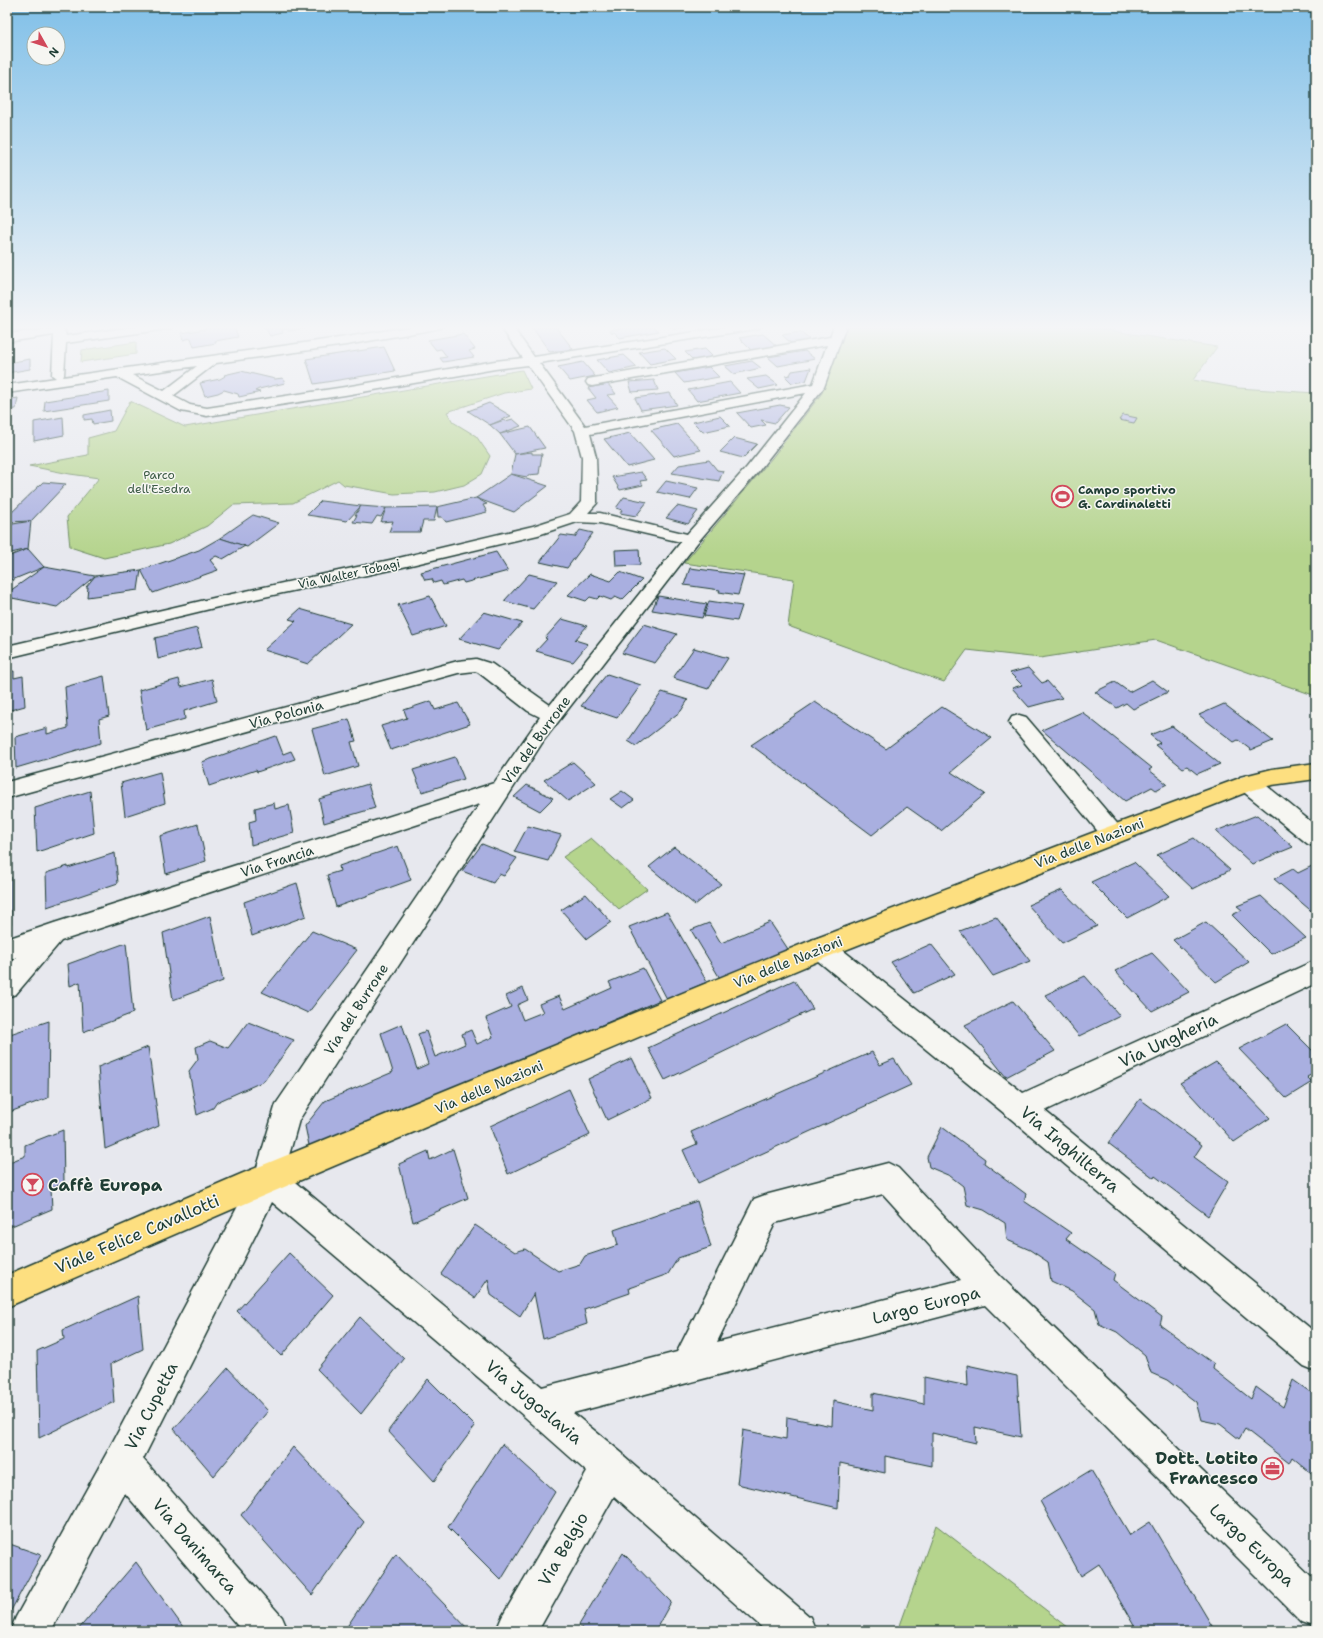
<svg xmlns="http://www.w3.org/2000/svg" width="1323" height="1638" viewBox="0 0 1323 1638" font-family="'Shantell Sans',sans-serif">
<style>
.green{fill:#b5d48d;stroke:#6a8860}
.building{fill:#a9afe0;stroke:#1f3d34}
.lines{fill:none;stroke-linecap:round;stroke-linejoin:round}
.minor-casing{stroke:#1f3d34;stroke-width:3}
.major-casing{stroke:#1f3d34;stroke-width:3}
.minor{fill:#f6f6f2;fill-rule:evenodd}
.major{fill:#fddf80;fill-rule:evenodd}
.labels{text-anchor:middle;dominant-baseline:central;stroke-width:3;stroke-linejoin:round;paint-order:stroke}
.far-park-label{font-size:12px;fill:#3d5b46;stroke:#f6f6f2}
.far-poi-label{font-size:12px;font-weight:bold;fill:#1f3d34;stroke:#f6f6f2;text-anchor:start}
.far-street-label{font-size:12px;fill:#1f3d34;stroke:#f6f6f2}
.street-label{font-size:14px;fill:#1f3d34;stroke:#f6f6f2}
.near-street-label{font-size:17px;fill:#1f3d34;stroke:#f6f6f2}
.near-poi-label{font-size:17px;font-weight:bold;fill:#1f3d34;stroke:#f6f6f2;text-anchor:start}
</style>
<rect width="100%" height="100%" fill="#e7e8ee"/>
<filter id="ink" filterUnits="userSpaceOnUse"><feTurbulence type="fractalNoise" baseFrequency=".025" numOctaves="2"/><feDisplacementMap in="SourceGraphic" scale="8" xChannelSelector="R" yChannelSelector="G"/><feConvolveMatrix kernelMatrix="1 2 1 2 8 2 1 2 1" color-interpolation-filters="sRGB"/></filter>
<g filter="url(#ink)">
<g class="green">
<polygon points="847,326 1080,326 1217,347 1193,380 1238,388 1316,393 1316,696 1156,640 1040,658 967,650 944,682 788,626 794,579 684,563 772,458 822,393"/>
<polygon points="136,342 136,354 81,362 82,350"/>
<polygon points="522,370 531,389 504,393 447,412 453,422 476,436 490,456 482,474 464,485 435,492 394,494 344,485 338,480 293,503 233,505 207,526 169,544 104,558 70,547 67,517 99,478 70,474 29,466 88,455 88,438 114,431 130,401 185,427"/>
<polygon points="591,838 647,889 619,909 563,857"/>
<polygon points="936,1525 1073,1631 898,1631"/>
</g>
<g class="building">
<polygon points="7,326 26,326 25,331 7,333"/>
<polygon points="205,326 234,326 238,337 215,341 216,343 194,347 191,338 183,340 181,333 205,329"/>
<polygon points="264,326 308,326 309,327 289,331 287,329 282,330 283,333 270,336"/>
<polygon points="531,326 555,326 573,349 550,352"/>
<polygon points="635,326 653,326 659,331 620,338 614,332 612,333 610,330"/>
<polygon points="670,326 691,326 674,329"/>
<polygon points="800,332 810,340 792,344 782,335"/>
<polygon points="463,334 475,349 469,351 474,357 443,362 440,358 447,357 441,349 436,350 428,340"/>
<polygon points="763,334 778,347 753,352 739,338"/>
<polygon points="384,347 395,371 314,384 306,359"/>
<polygon points="665,348 676,359 650,364 639,352"/>
<polygon points="705,349 713,357 693,360 685,352"/>
<polygon points="805,351 815,359 778,366 768,357"/>
<polygon points="624,355 637,367 609,373 597,360"/>
<polygon points="30,359 30,369 7,373 7,363"/>
<polygon points="752,361 761,368 734,374 725,366"/>
<polygon points="583,362 595,376 570,381 558,367"/>
<polygon points="709,367 719,377 684,383 675,373"/>
<polygon points="811,368 806,381 792,383 785,376 790,375 792,371"/>
<polygon points="241,371 275,379 283,378 285,383 259,389 255,391 260,392 257,393 239,397 238,394 224,390 218,393 205,396 200,383 220,379 225,376 224,375"/>
<polygon points="766,376 778,385 759,389 747,379"/>
<polygon points="654,380 658,390 632,392 629,382"/>
<polygon points="730,382 740,393 697,401 688,390"/>
<polygon points="608,384 616,394 607,395 618,407 597,412 587,400 596,398 588,388"/>
<polygon points="109,391 109,401 44,411 45,401"/>
<polygon points="670,393 677,405 641,410 635,398"/>
<polygon points="18,398 16,409 7,410 7,400"/>
<polygon points="489,403 511,416 490,425 468,411"/>
<polygon points="780,405 789,407 775,423 761,420 766,425 751,428 737,413"/>
<polygon points="110,410 111,421 93,424 92,419 84,420 84,415"/>
<polygon points="1123,415 1137,418 1134,423 1119,420"/>
<polygon points="720,416 730,426 703,432 693,422"/>
<polygon points="63,417 64,435 34,441 34,422"/>
<polygon points="513,419 521,426 500,434 490,425 504,420 505,421"/>
<polygon points="677,424 701,450 674,456 651,430"/>
<polygon points="530,427 545,448 515,454 500,434"/>
<polygon points="630,433 654,460 627,467 604,439"/>
<polygon points="734,438 757,444 743,458 720,452"/>
<polygon points="532,452 532,454 542,454 539,474 528,475 527,477 511,474 515,454"/>
<polygon points="709,460 717,470 723,471 719,481 672,473 679,465"/>
<polygon points="641,472 647,480 640,481 643,485 620,490 612,477"/>
<polygon points="511,474 548,486 514,512 476,498"/>
<polygon points="666,481 698,488 690,499 657,492"/>
<polygon points="43,482 66,484 31,521 7,522 7,517"/>
<polygon points="624,497 647,502 636,516 620,513 622,510 616,508"/>
<polygon points="476,498 487,504 483,505 487,512 446,522 442,517 438,517 437,507"/>
<polygon points="321,501 361,506 347,521 307,515"/>
<polygon points="361,506 386,508 381,517 377,516 372,524 353,522 357,515 355,515"/>
<polygon points="677,506 698,511 688,524 666,518"/>
<polygon points="437,507 434,521 423,521 420,532 389,532 393,521 381,522 386,508"/>
<polygon points="253,515 279,523 247,547 220,538"/>
<polygon points="31,521 28,549 7,554 7,525"/>
<polygon points="580,530 593,533 567,568 540,562 561,535 575,537"/>
<polygon points="220,538 245,546 223,559 216,556 210,560 218,570 153,593 141,570 199,550"/>
<polygon points="28,549 44,567 12,580 7,574 7,557"/>
<polygon points="639,549 640,565 616,566 615,550"/>
<polygon points="496,552 508,571 464,583 462,580 443,585 441,581 434,583 432,579 425,580 421,572"/>
<polygon points="44,567 95,576 57,607 7,597 7,593"/>
<polygon points="690,568 744,575 738,595 719,592 720,590 684,585"/>
<polygon points="141,570 138,590 87,597 88,587 86,587 95,576"/>
<polygon points="620,572 642,580 622,600 615,597 611,600 600,596 597,599 590,597 586,601 568,595 590,574 611,581"/>
<polygon points="529,574 557,581 533,609 504,601"/>
<polygon points="430,596 446,626 413,636 398,605"/>
<polygon points="658,596 707,604 702,618 652,610"/>
<polygon points="709,601 742,606 737,621 704,616"/>
<polygon points="300,609 351,624 308,664 264,650 296,621 289,619"/>
<polygon points="484,612 522,623 498,650 459,639"/>
<polygon points="562,619 587,626 575,640 588,644 573,662 536,651 547,639 545,638"/>
<polygon points="644,624 677,634 655,663 622,653"/>
<polygon points="197,628 202,647 158,659 155,638"/>
<polygon points="694,648 728,658 708,689 673,678"/>
<polygon points="1028,668 1042,683 1047,681 1062,698 1029,707 1012,688 1022,685 1010,673"/>
<polygon points="14,671 14,678 23,676 25,706 7,711 7,672"/>
<polygon points="607,674 641,685 617,718 581,706"/>
<polygon points="104,676 109,716 99,719 101,743 16,768 15,737 47,728 47,734 68,728 65,687"/>
<polygon points="179,679 181,687 212,679 217,701 184,711 185,719 146,730 139,690"/>
<polygon points="1152,680 1168,692 1133,709 1126,703 1117,708 1095,692 1115,682 1129,692"/>
<polygon points="662,692 688,700 681,711 636,746 628,741"/>
<polygon points="431,701 435,710 458,703 470,724 391,750 381,726 407,718 404,710"/>
<polygon points="815,702 886,749 942,707 992,738 951,772 985,794 941,831 907,807 872,835 751,745"/>
<polygon points="1224,704 1273,741 1251,750 1238,740 1234,742 1199,715"/>
<polygon points="1082,712 1152,768 1149,770 1167,784 1156,790 1152,787 1125,801 1042,730"/>
<polygon points="349,719 356,741 351,742 358,766 325,776 312,729"/>
<polygon points="1172,726 1220,764 1197,774 1187,766 1183,768 1155,745 1160,743 1150,735"/>
<polygon points="276,736 283,754 291,751 295,759 257,772 256,770 209,786 202,762"/>
<polygon points="455,757 464,779 422,792 413,770"/>
<polygon points="573,762 596,783 568,801 544,780"/>
<polygon points="160,772 165,803 125,816 121,783"/>
<polygon points="368,784 375,808 324,823 319,799"/>
<polygon points="527,785 553,798 540,811 514,797"/>
<polygon points="90,791 94,833 37,852 35,808"/>
<polygon points="622,791 634,800 623,808 610,799"/>
<polygon points="274,803 275,809 289,805 294,833 251,845 249,822 256,820 255,808"/>
<polygon points="1257,815 1293,847 1252,864 1216,831"/>
<polygon points="198,824 206,861 166,874 160,836"/>
<polygon points="528,826 561,835 548,861 514,852"/>
<polygon points="1194,838 1230,870 1193,889 1157,855"/>
<polygon points="482,844 517,858 504,876 499,874 493,883 462,871"/>
<polygon points="398,846 411,880 336,907 327,875 340,871 339,866"/>
<polygon points="674,847 721,884 695,905 649,867"/>
<polygon points="115,853 118,883 47,907 46,873 68,866 68,868"/>
<polygon points="1134,862 1169,896 1127,918 1091,882"/>
<polygon points="1314,865 1316,867 1316,915 1274,879 1293,869 1298,873"/>
<polygon points="11,877 11,924 7,926 7,878"/>
<polygon points="297,883 306,916 252,936 244,902"/>
<polygon points="1062,890 1097,926 1062,943 1028,905"/>
<polygon points="586,894 611,922 587,939 561,910"/>
<polygon points="1261,896 1306,938 1271,954 1232,915 1242,910 1237,906"/>
<polygon points="667,912 707,982 667,999 629,927"/>
<polygon points="210,916 223,981 173,1000 163,933"/>
<polygon points="996,917 1030,961 993,976 960,931"/>
<polygon points="770,922 788,949 721,980 691,930 709,923 721,943"/>
<polygon points="1206,922 1249,962 1216,982 1173,940"/>
<polygon points="312,931 357,950 308,1013 262,992"/>
<polygon points="126,943 133,1013 83,1032 80,982 70,986 68,964"/>
<polygon points="931,944 955,974 914,993 891,962"/>
<polygon points="1152,953 1189,992 1152,1011 1115,971"/>
<polygon points="643,968 660,1000 310,1150 305,1126 325,1101 393,1072 381,1033 402,1024 417,1069 428,1064 418,1034 426,1031 435,1057 465,1044 462,1034 471,1030 477,1044 493,1037 486,1018 511,1007 506,996 523,988 528,1000 517,1005 523,1020 543,1012 539,1004 559,996 565,1009 612,988 609,982"/>
<polygon points="1085,976 1120,1016 1079,1036 1045,995"/>
<polygon points="794,980 813,1009 665,1080 648,1048"/>
<polygon points="1013,1001 1055,1051 1006,1077 965,1025"/>
<polygon points="49,1021 48,1098 7,1113 7,1035"/>
<polygon points="248,1022 294,1040 264,1081 217,1102 213,1108 197,1115 189,1071 198,1059 196,1047 210,1041 228,1048"/>
<polygon points="1286,1024 1316,1054 1316,1072 1307,1077 1312,1082 1286,1098 1239,1049"/>
<polygon points="148,1047 159,1126 105,1149 98,1067"/>
<polygon points="872,1052 880,1065 894,1059 911,1085 698,1183 683,1150 697,1144 691,1132"/>
<polygon points="632,1058 652,1098 607,1120 588,1079"/>
<polygon points="1216,1062 1270,1118 1234,1142 1180,1083"/>
<polygon points="569,1089 590,1135 508,1174 490,1126"/>
<polygon points="1140,1099 1202,1145 1194,1157 1228,1182 1208,1216 1155,1176 1154,1178 1108,1143"/>
<polygon points="942,1127 985,1159 984,1163 1026,1194 1024,1201 1071,1233 1066,1239 1115,1273 1113,1280 1162,1317 1160,1325 1214,1364 1213,1369 1251,1399 1256,1387 1283,1407 1293,1380 1316,1396 1316,1477 1292,1457 1289,1463 1245,1429 1239,1439 1220,1424 1201,1420 1196,1402 1167,1380 1151,1373 1145,1355 1117,1332 1099,1324 1095,1309 1072,1291 1051,1281 1048,1262 1030,1250 1007,1240 1005,1223 984,1210 967,1205 963,1186 950,1176 929,1167 927,1157"/>
<polygon points="63,1130 64,1183 51,1189 52,1209 7,1228 7,1163 25,1156 25,1145"/>
<polygon points="453,1149 468,1198 413,1222 399,1164 428,1151 430,1160"/>
<polygon points="697,1201 711,1247 678,1258 668,1274 629,1288 630,1293 584,1309 587,1324 543,1339 534,1293 520,1316 491,1295 488,1279 475,1298 441,1274 475,1225 515,1252 525,1249 558,1271 580,1264 585,1256 618,1245 614,1230"/>
<polygon points="289,1253 333,1295 281,1356 237,1311"/>
<polygon points="138,1296 143,1349 111,1364 114,1402 39,1438 37,1351 64,1339 63,1330"/>
<polygon points="360,1317 404,1359 361,1414 317,1369"/>
<polygon points="967,1365 1017,1376 1021,1437 975,1427 976,1443 932,1433 932,1466 885,1456 885,1473 840,1463 838,1508 737,1484 743,1430 786,1439 787,1417 832,1426 833,1401 873,1410 873,1393 924,1404 924,1377 968,1386"/>
<polygon points="228,1368 268,1411 214,1476 174,1429"/>
<polygon points="428,1379 475,1426 434,1481 388,1431"/>
<polygon points="502,1444 555,1492 501,1580 448,1527"/>
<polygon points="293,1447 364,1522 312,1595 241,1515"/>
<polygon points="1091,1470 1130,1535 1150,1522 1215,1631 1137,1631 1099,1564 1081,1576 1040,1501"/>
<polygon points="7,1543 41,1555 7,1618"/>
<polygon points="623,1553 671,1602 655,1631 584,1631 579,1625"/>
<polygon points="396,1554 470,1631 344,1631"/>
<polygon points="136,1562 186,1631 77,1631"/>
</g>
<g class="lines">
<defs>
<g id="minor">
<path d="M141 326H173L171 328 167 329 66 343 64 375 63 377 346 337 415 326H442L440 328 436 329 346 345 216 363 173 396 190 405 207 408 345 387 495 361 523 358 500 326H512L534 357 733 326H761L759 328 755 329 539 363 585 426 813 384 827 345 592 386 588 385 586 382 588 379 830 337 834 326H846L824 387 757 473 697 543 544 740 299 1120 284 1173 542 1387 677 1352 754 1199 765 1195 888 1163 898 1168 1001 1277 1316 1581V1627L1302 1622 985 1305 573 1413 623 1454 624 1457 810 1617 816 1631H766L614 1496 538 1631H496L502 1617 587 1472 525 1417 272 1202 143 1459 282 1617 288 1631H242L125 1493 51 1631H10L16 1617 109 1449 255 1174 276 1104 480 804 61 941 16 994 7 997V968L17 957 7 961V939L54 923 494 783 540 717 528 711 478 672 475 671 458 673 7 798V782L458 661 476 659 492 664 550 705 681 542 600 523 577 522 538 535 390 570 218 607 7 658V646L218 597 390 560 533 526 570 514 581 502 582 457 575 431 528 365 495 369 345 395 207 416 181 411 117 377 7 393V385L56 378 52 375 54 335 7 342V334L60 328 64 329 66 336ZM197 366 164 391 132 375ZM806 393 747 467 687 534 600 513H588L597 503V485L596 457 590 434ZM883 1194 961 1280 717 1342 775 1223Z"/>
<polygon points="1019,715 1026,717 1121,828 1124,834 1121,840 1113,843 1105,840 1012,727 1009,722 1012,717"/>
<polygon points="1248,775 1256,777 1316,826 1316,847 1308,844 1240,789 1237,783 1240,777"/>
<polygon points="821,937 830,940 1023,1093 1316,960 1316,983 1045,1111 1316,1333 1316,1371 1304,1366 1010,1118 812,956 809,948 812,940"/>
</g>
<polygon id="major" points="1316,763 1316,779 1272,785 1252,790 830,956 263,1196 7,1307 7,1275 241,1174 812,940 1105,828 1248,775 1272,769"/>
</defs>
<use href="#minor" class="minor-casing"/>
<use href="#major" class="major-casing"/>
<use href="#minor" class="minor"/>
<use href="#major" class="major"/>
</g>
</g>
<linearGradient id="sky" x2="0" y2="1"><stop stop-color="#81c0e8"/><stop offset="0.59" stop-color="#f4f5f7"/><stop offset="1" stop-color="#f4f5f7" stop-opacity="0"/></linearGradient>
<rect width="1323" height="555" fill="url(#sky)"/>
<defs>
<symbol id="stadium-ring" viewBox="-11 -11 22 22"><circle r="9.5" fill="#f6f6f2" stroke="#d1495b" stroke-width="1.5"/><path d="M0-5a6.5 5 0 1 0 0 10a6.5 5 0 1 0 0-10ZM-3.5-1.8h7v3.6h-7Z" fill="#d1495b"/></symbol>
<symbol id="bar-ring" viewBox="-11 -11 22 22"><circle r="9.5" fill="#f6f6f2" stroke="#d1495b" stroke-width="1.5"/><path d="M-6-5H6L.8 .8V4.5H3.5V6h-7V4.5H-.8V.8Z" fill="#d1495b"/></symbol>
<symbol id="office-ring" viewBox="-11 -11 22 22"><circle r="9.5" fill="#f6f6f2" stroke="#d1495b" stroke-width="1.5"/><path d="M-6-3h4V-5.5h4V-3h4V5H-6ZM-1-4.5V-3h2v-1.5ZM-6 0V1H6V0Z" fill="#d1495b"/></symbol>
</defs>
<g fill-rule="evenodd">
<use href="#stadium-ring" x="1050" y="484" width="25" height="25"/>
<use href="#bar-ring" x="20" y="1172" width="25" height="25"/>
<use href="#office-ring" x="1260" y="1456" width="25" height="25"/>
</g>
<g class="labels">
<g class="far-park-label">
<text x="159" y="475">Parco<tspan x="159" dy="14">dell'Esedra</tspan></text>
</g>
<g class="far-poi-label">
<text x="1078" y="490">Campo sportivo<tspan x="1078" dy="14">G. Cardinaletti</tspan></text>
</g>
<g class="far-street-label">
<text transform="translate(349 574) rotate(-12)">Via Walter Tobagi</text>
</g>
<g class="street-label">
<text transform="translate(286 714) rotate(-15)">Via Polonia</text>
<text transform="translate(536 740) rotate(-54)">Via del Burrone</text>
<text transform="translate(1089 843) rotate(-21)">Via delle Nazioni</text>
<text transform="translate(277 861) rotate(-18)">Via Francia</text>
<text transform="translate(788 962) rotate(-22)">Via delle Nazioni</text>
<text transform="translate(356 1009) rotate(-57)">Via del Burrone</text>
<text transform="translate(489 1087) rotate(-23)">Via delle Nazioni</text>
</g>
<g class="near-street-label">
<text transform="translate(1168 1040) rotate(-25)">Via Ungheria</text>
<text transform="translate(1070 1149) rotate(40)">Via Inghilterra</text>
<text transform="translate(137 1234) rotate(-23)">Viale Felice Cavallotti</text>
<text transform="translate(926 1305) rotate(-14)">Largo Europa</text>
<text transform="translate(534 1402) rotate(40)">Via Jugoslavia</text>
<text transform="translate(151 1406) rotate(-63)">Via Cupetta</text>
<text transform="translate(1252 1545) rotate(44)">Largo Europa</text>
<text transform="translate(195 1546) rotate(49)">Via Danimarca</text>
<text transform="translate(563 1549) rotate(-60)">Via Belgio</text>
</g>
<g class="near-poi-label">
<text x="48" y="1185">Caffè Europa</text>
<text x="1258" y="1458" text-anchor="end">Dott. Lotito<tspan x="1258" dy="20">Francesco</tspan></text>
</g>
</g>
<rect width="1323" height="1638" fill="none" stroke="#f6f6f2" stroke-width="24"/>
<rect x="12" y="12" width="1299" height="1614" fill="none" stroke="#1f3d34" stroke-width="1.5" filter="url(#ink)"/>
<g transform="translate(46 46) rotate(129)"><circle r="19" fill="#f6f6f2" stroke="#a0aca6"/>
<path d="M0-3L7 15L0 10L-7 15Z" fill="#d1495b"/>
<text y="-6" font-size="11" font-weight="bold" text-anchor="middle" fill="#1f3d34">N</text>
</g>
</svg>
